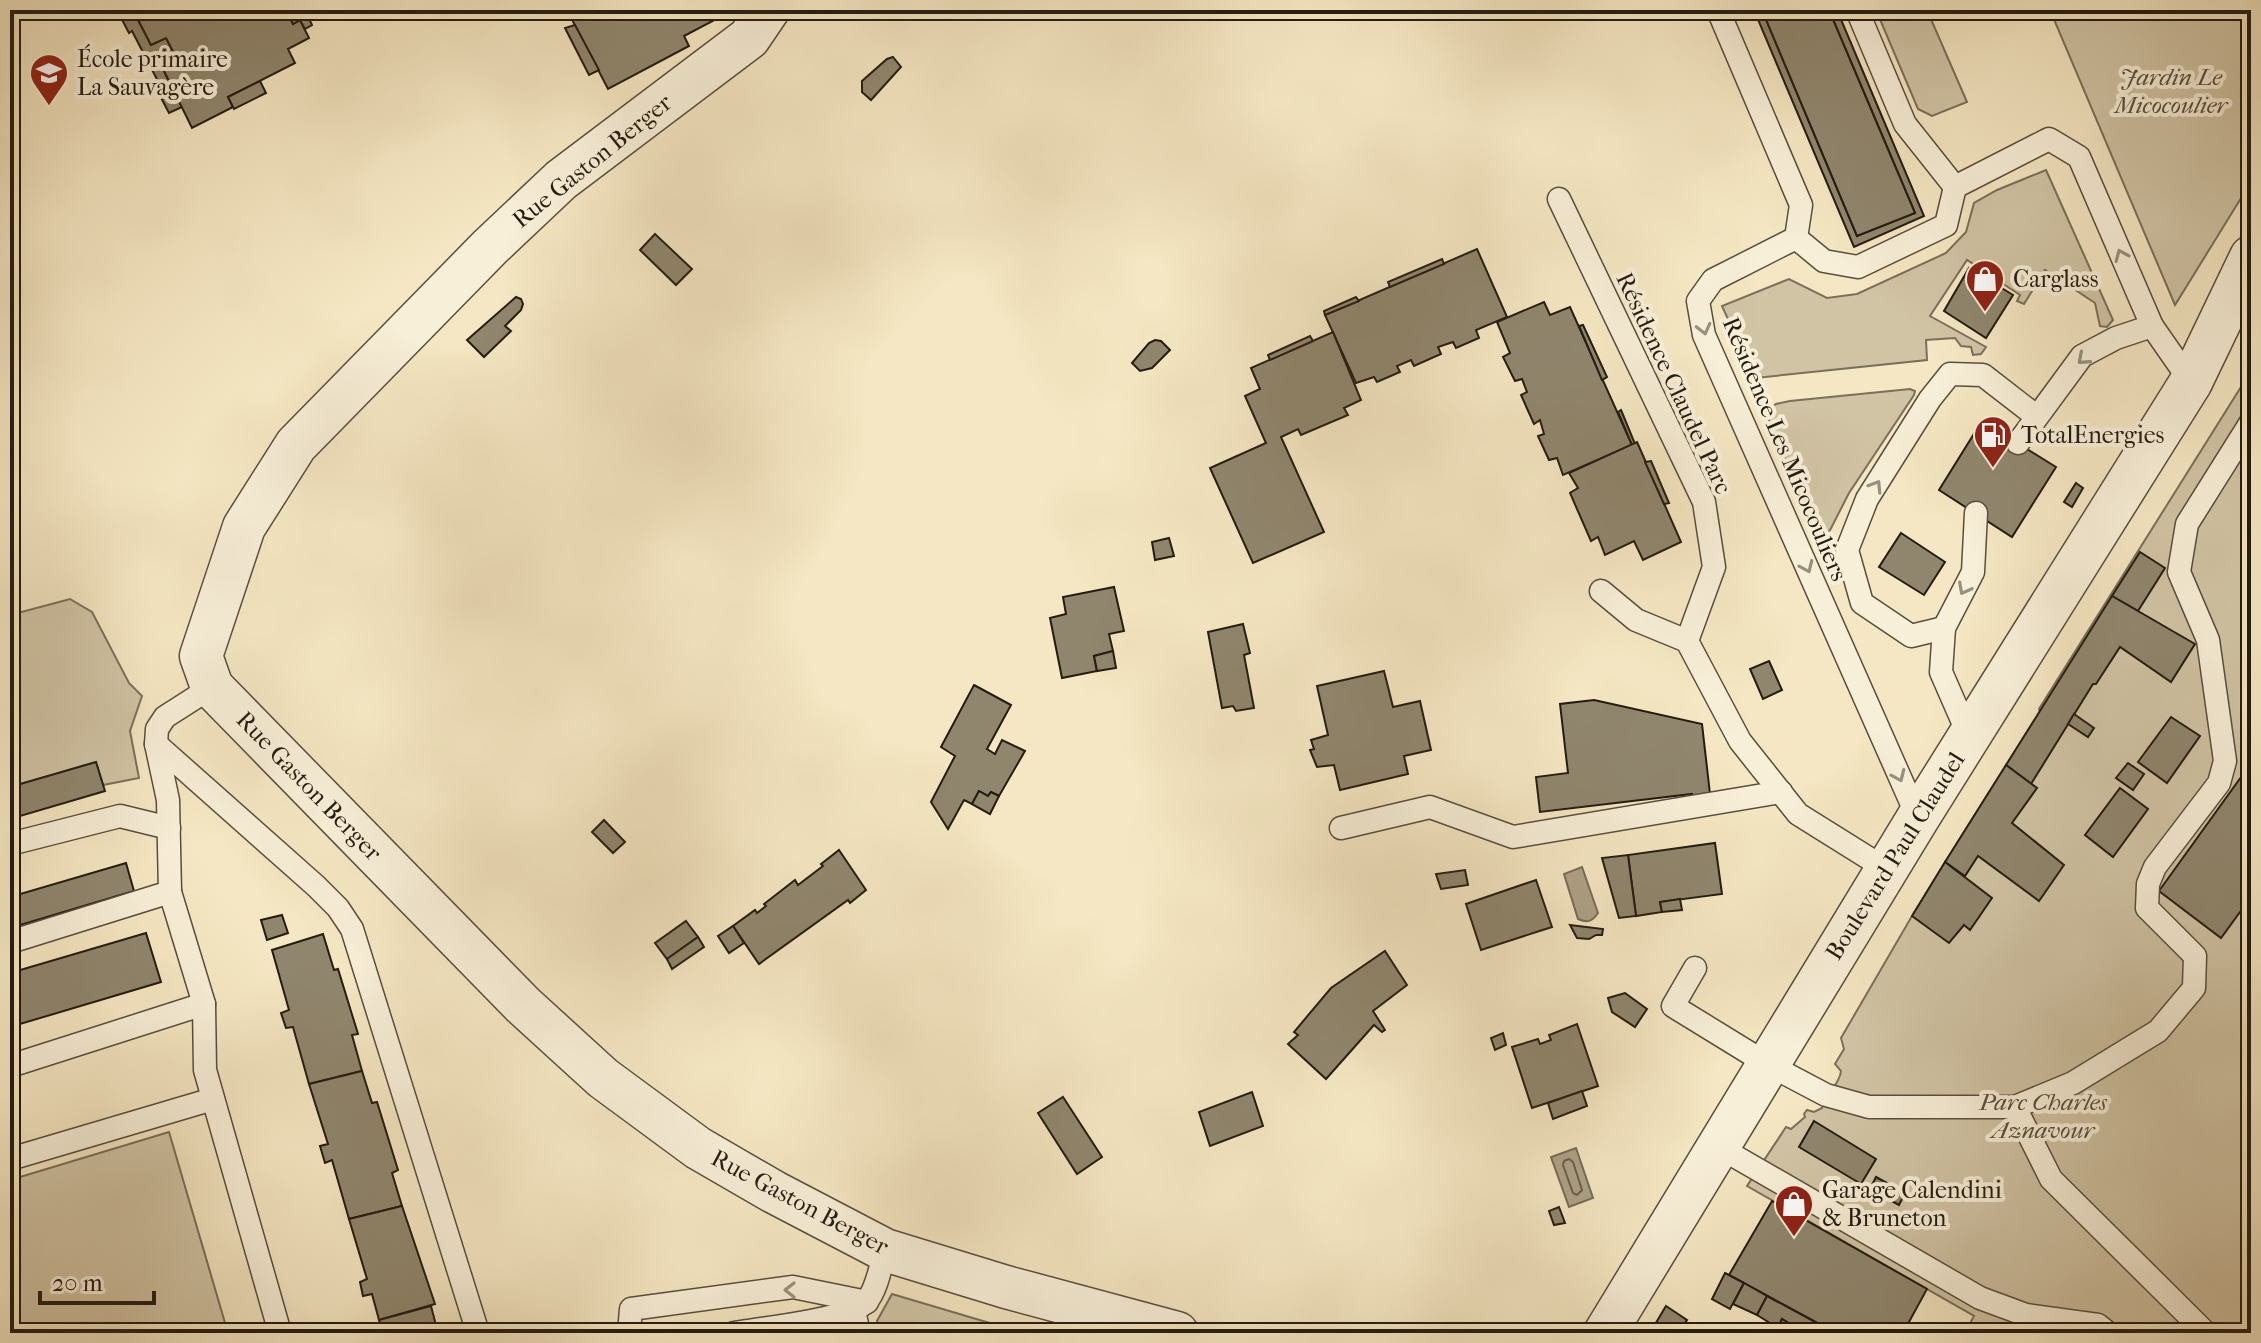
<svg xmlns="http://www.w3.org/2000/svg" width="2261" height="1343" viewBox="0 0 2261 1343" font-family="'IM FELL French Canon',serif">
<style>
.green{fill:#d1c4a5;stroke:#7a705c;stroke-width:2}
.water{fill:#aea287;stroke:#766c58;stroke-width:2}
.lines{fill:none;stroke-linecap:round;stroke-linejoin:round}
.shore{stroke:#685f4c;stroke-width:2}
.building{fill:#90866e;stroke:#231c12;stroke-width:2}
.service-casing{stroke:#584f3e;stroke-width:25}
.minor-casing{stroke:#584f3e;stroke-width:45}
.service{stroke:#f8efd8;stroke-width:22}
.minor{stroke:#f8efd8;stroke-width:42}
.oneway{stroke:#98907f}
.labels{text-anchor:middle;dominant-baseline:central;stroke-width:8;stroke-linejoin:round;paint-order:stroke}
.poi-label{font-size:24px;fill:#231c12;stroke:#f8efd8;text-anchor:start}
.park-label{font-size:24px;font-style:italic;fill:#574e3e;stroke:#f8efd8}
.street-label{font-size:24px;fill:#231c12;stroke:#f8efd8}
</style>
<rect width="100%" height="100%" fill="#f5e7c3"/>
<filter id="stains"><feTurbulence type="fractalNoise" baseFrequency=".0025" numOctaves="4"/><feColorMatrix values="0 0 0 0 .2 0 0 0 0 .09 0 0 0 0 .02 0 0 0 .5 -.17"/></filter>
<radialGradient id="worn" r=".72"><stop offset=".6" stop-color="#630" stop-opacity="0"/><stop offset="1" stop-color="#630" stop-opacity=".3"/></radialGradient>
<g class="green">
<polygon points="1876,10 1927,10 1967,102 1932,116 1918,109"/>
<polygon points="2050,10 2251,10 2251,182 2175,305"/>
<polygon points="2046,170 2113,320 2107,327 2100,326 2095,303 2045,270 2024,304 2017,301 2020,295 1967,260 1930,316 1986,347 1981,354 1973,355 1971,347 1961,346 1955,338 1926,340 1927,360 1755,378 1722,306 1789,279 1827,298 1857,294 1946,253 1966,232 1974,203 1997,190"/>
<path d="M2251 371V1333H1965L1974 1316 1747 1186 1786 1127 1791 1129 1805 1117 1804 1114 1807 1110 1814 1112 1822 1108C1826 1094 1840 1084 1841 1071L1835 1064 1844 1049 1841 1038 1912 916 2040 712 2039 709Z"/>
<polygon points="1910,389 1915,391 1914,395 1849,493 1826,538 1821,541 1765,412 1776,404 1790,401"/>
<polygon points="70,599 92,612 129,683 142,696 130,731 139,778 103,785 96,762 10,787 10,615"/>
<polygon points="169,1132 228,1333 10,1333 10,1180"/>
<polygon points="892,1294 1010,1329 1025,1333 880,1333 877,1321"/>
</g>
<g class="water">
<path d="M1582 867 1598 913C1592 922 1587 923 1578 919L1564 874Z"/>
<polygon points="1576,1148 1593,1198 1569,1207 1551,1157"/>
</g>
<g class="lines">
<polygon class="shore" points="1569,1159 1573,1162 1582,1190 1577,1195 1573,1193 1563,1165 1564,1161"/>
</g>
<g class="building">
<polygon points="117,10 133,10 151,45 166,38 178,61 163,69 182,107 169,113 158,92 162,89 132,31 129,33"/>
<polygon points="133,10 286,10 293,24 300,20 309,38 288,49 295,63 228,97 233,107 192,128 163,69 178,61 166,38 151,45"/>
<polygon points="286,10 305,10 312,25 305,29 300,20 293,24"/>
<polygon points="567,10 726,10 728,13 684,36 689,46 608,89"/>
<polygon points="1754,10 1762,10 1857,236 1915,213 1829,10 1837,10 1924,216 1854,247"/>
<polygon points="1762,10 1829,10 1915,213 1857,236"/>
<polygon points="575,25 599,70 589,75 565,28"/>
<polygon points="893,57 901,67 871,100 862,92 862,81 887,59"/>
<polygon points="260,81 266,93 234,109 228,97"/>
<polygon points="655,234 692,269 676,285 640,250"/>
<polygon points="1477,249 1507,317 1476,330 1479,338 1456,348 1453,342 1438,347 1441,354 1414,366 1411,360 1397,366 1400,372 1377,382 1374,377 1356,383 1325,315"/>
<polygon points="1442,259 1444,264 1390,287 1388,282"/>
<polygon points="1969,268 2013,295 1986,338 1944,311"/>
<polygon points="516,297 521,299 523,304 521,310 505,326 511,331 484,357 467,340"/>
<polygon points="1356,297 1359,301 1325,315 1324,311"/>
<polygon points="1544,302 1550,315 1570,307 1632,445 1563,475 1557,458 1549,460 1538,436 1544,434 1540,420 1534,424 1521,395 1527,392 1522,379 1515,381 1503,357 1510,353 1497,322"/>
<polygon points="1583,325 1607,377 1602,380 1579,326"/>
<polygon points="1333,332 1361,400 1344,408 1348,415 1301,435 1298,429 1281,437 1324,532 1253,563 1210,468 1266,443 1245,396 1260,389 1251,368"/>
<polygon points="1310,336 1313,341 1270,360 1268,355"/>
<polygon points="1155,340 1161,341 1170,350 1152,368 1140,371 1132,363 1149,343"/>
<polygon points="1621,410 1635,444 1632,445 1618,412"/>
<polygon points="1982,421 2056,467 2012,537 1939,490"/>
<polygon points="1637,442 1681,542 1643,560 1634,541 1605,555 1598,537 1591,541 1570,493 1578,488 1569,473"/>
<polygon points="1651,461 1669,503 1664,504 1645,462"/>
<polygon points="2076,483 2083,488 2072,507 2064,502"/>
<polygon points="1901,533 1945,562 1924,595 1879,567"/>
<polygon points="1169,538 1174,556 1155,560 1152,542"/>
<polygon points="2140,552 2165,568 2138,611 2112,596"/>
<polygon points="1114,587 1124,631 1109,634 1113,651 1094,656 1097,671 1062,678 1050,618 1066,614 1063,597"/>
<polygon points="2112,596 2195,644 2171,682 2120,647 2096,684 2093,684 2031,784 2006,765"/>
<polygon points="1243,624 1250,653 1244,655 1254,708 1236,711 1233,706 1222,708 1208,632"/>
<polygon points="1113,651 1116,668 1097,671 1094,656"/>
<polygon points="1769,661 1782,690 1763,699 1750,669"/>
<polygon points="1384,671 1393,707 1420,701 1431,750 1404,756 1408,774 1340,790 1334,765 1317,767 1310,750 1314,749 1311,740 1328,735 1317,686"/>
<polygon points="974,685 1011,705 987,749 995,754 1002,740 1025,751 999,796 991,792 988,796 979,791 972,804 964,800 948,829 931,802 955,756 941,747"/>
<polygon points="1594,700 1702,724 1710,794 1692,796 1692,794 1540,812 1536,777 1568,773 1560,704"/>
<polygon points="2074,714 2094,728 2088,737 2068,724"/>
<polygon points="2171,717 2200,736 2167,783 2138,762"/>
<polygon points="96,762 105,791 10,819 10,787"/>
<polygon points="2128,763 2144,774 2133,790 2116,778"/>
<polygon points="2006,765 2037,788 2012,823 2064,865 2039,901 1978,856 1965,876 1945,862"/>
<polygon points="2249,766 2251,897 2221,938 2159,891"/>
<polygon points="2120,788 2148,809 2113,857 2085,835"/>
<polygon points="979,791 988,796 991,792 999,796 990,814 972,804"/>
<polygon points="604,820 625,842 613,853 592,832"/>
<polygon points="1715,843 1722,894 1660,902 1662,912 1636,916 1628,855"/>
<polygon points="839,850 866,890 850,903 848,900 759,964 733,926 755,910 757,913 766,906 764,904 795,880 798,885 823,866 821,864"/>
<polygon points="1628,855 1636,916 1619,918 1602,858"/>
<polygon points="1945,862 1992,898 1970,930 1964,925 1949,943 1912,916"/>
<polygon points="126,863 134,891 10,928 10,897"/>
<polygon points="1465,870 1468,885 1441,889 1436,874"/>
<polygon points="1536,880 1552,927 1481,950 1466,904"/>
<polygon points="1680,899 1682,910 1662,912 1660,902"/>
<polygon points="282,915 288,933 267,940 261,920"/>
<polygon points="686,921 698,937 667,959 655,943"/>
<polygon points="1570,925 1603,929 1602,935 1596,935 1589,939 1577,938"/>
<polygon points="733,926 744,943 729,953 718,936"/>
<polygon points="146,933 161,982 10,1027 10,973"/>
<polygon points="323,934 334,970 338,969 358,1034 352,1035 362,1071 309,1084 293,1027 286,1028 281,1013 289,1010 272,950"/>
<polygon points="698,937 704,947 672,969 667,959"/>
<polygon points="1385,951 1407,985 1373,1011 1385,1030 1382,1032 1374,1025 1326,1079 1288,1044 1298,1035 1294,1032 1331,988"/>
<polygon points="1625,993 1647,1009 1635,1027 1612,1012 1608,998"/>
<polygon points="1577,1024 1598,1086 1532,1108 1512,1047 1538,1039 1540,1044 1551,1040 1549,1035"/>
<polygon points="1503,1033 1506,1045 1495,1050 1491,1038"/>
<polygon points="362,1071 372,1103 377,1102 398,1170 392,1173 402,1206 349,1219 332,1160 325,1163 320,1146 328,1144 309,1084"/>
<polygon points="1582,1091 1587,1106 1553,1119 1548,1103"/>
<polygon points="1252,1092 1263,1126 1210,1146 1199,1112"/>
<polygon points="1063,1097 1102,1157 1077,1174 1038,1113"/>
<polygon points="1814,1121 1876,1159 1861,1184 1799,1147"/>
<polygon points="1876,1177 1905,1193 1899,1205 1870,1189"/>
<polygon points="1772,1201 1927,1289 1903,1333 1836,1333 1729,1275"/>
<polygon points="402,1206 435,1304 379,1320 372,1294 363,1296 360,1282 367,1279 349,1219"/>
<polygon points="1559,1207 1565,1223 1554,1225 1549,1211"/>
<polygon points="1725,1273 1744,1283 1730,1309 1712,1299"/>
<polygon points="1744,1283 1767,1296 1757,1315 1733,1304"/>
<polygon points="1767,1296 1830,1330 1828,1333 1805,1333 1782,1319 1778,1328 1757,1315"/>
<polygon points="431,1306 438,1333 383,1333 379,1320"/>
<polygon points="1666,1306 1687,1320 1678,1333 1663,1333 1654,1326"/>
<polygon points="1782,1319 1797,1328 1794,1333 1787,1333 1778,1328"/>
</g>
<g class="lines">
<defs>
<g id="service">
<polyline points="1718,10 1801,205 1796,238 1713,280 1698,301 1704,335 1918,818"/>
<polyline points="1857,10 1905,124 1955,187"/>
<polyline points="1559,199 1704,502 1714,567 1687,641"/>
<polyline points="1796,238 1824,261 1858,267 1946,225 1955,187 2049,139 2079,157 2152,326 2191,382"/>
<polyline points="2018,443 2082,356 2116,338 2152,326"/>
<polyline points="1601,591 1636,620 1687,641 1740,741 1798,814 1886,869"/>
<polyline points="1944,628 1911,636 1862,603 1847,550 1867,499 1930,399 1950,374 1983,375 2036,416"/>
<polyline points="1969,736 1941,672 1944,628 1973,572 1976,513"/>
<polyline points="156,744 316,886 338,908 352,929 478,1333"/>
<polyline points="1341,828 1430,807 1513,837 1781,792"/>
<polyline points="10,844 120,816 169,828"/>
<polyline points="170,892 168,800 156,744 157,729 165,717 212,687"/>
<polyline points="10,942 170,892 204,1004 205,1070 280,1333"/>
<polyline points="1695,968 1673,1006 1769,1065 1826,1095 1869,1107 2015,1107 2073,1083 2158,1031 2194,988 2195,956 2147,908 2148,884 2155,867 2219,783 2225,761 2208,640 2179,572 2187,524 2251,422"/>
<polyline points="10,1066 204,1004"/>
<polyline points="2015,1107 2051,1179 2206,1333"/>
<polyline points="1717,1146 1980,1298 2026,1315 2098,1325 2108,1333"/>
<polyline points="10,1159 213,1099"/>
<polyline points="854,1311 859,1333"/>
<polyline points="629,1333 631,1309 793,1287 867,1302"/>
<path d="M734 1333C759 1329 851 1319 866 1302 877 1290 881 1265 885 1250"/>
</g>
<g id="minor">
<polyline points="768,10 749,38 561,180 490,247 296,445 244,527 201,656 212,687 523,1005 603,1078 698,1148 774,1192 885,1250 1006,1287 1177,1333"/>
<polyline points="1605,1333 1918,818 2191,382 2251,257"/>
</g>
</defs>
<use href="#service" class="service-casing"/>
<use href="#minor" class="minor-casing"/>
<use href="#service" class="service"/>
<use href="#minor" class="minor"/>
</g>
<defs><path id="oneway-chevron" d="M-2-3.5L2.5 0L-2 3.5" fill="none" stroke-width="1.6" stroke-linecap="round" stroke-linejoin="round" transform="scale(2)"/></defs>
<g class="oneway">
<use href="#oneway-chevron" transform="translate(2121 255) rotate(-113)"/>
<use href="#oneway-chevron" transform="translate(1704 329) rotate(76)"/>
<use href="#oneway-chevron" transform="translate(2083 359) rotate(139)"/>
<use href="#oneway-chevron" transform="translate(1876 486) rotate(-58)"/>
<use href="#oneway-chevron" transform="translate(1807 567) rotate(66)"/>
<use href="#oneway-chevron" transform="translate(1964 589) rotate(118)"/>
<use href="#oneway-chevron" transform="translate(1899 776) rotate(66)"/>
<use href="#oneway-chevron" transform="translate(790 1290) rotate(180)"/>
</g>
<defs>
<symbol id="school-pin" viewBox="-11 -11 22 30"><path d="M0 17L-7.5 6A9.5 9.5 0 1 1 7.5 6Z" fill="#8f2418" stroke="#f8efd8"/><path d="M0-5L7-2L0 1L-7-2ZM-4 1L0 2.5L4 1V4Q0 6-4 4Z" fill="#fff"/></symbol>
<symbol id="shop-pin" viewBox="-11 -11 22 30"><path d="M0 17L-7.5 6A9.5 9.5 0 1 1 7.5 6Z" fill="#8f2418" stroke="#f8efd8"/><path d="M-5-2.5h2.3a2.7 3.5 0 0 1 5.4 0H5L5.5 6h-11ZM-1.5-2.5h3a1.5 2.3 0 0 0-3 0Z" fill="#fff"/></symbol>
<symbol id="fuel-pin" viewBox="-11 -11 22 30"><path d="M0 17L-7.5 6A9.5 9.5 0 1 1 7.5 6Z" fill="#8f2418" stroke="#f8efd8"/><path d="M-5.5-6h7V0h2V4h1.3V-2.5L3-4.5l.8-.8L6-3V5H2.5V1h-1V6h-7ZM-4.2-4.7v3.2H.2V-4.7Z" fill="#fff"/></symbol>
</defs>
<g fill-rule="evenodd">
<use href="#school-pin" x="27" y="51" width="44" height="60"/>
<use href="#shop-pin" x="1963" y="257" width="44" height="60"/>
<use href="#fuel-pin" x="1971" y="413" width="44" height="60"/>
<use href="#shop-pin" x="1772" y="1182" width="44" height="60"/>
</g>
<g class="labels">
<g class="poi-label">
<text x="77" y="59">École primaire<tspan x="77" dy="28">La Sauvagère</tspan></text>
<text x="2013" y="279">Carglass</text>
<text x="2021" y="435">TotalEnergies</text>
<text x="1822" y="1190">Garage Calendini<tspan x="1822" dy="28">&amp; Bruneton</tspan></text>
</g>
<g class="park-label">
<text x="2171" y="77">Jardin Le<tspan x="2171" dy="28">Micocoulier</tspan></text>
<text x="2043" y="1102">Parc Charles<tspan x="2043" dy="28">Aznavour</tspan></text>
</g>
<g class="street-label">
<text transform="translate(592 161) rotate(-39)">Rue Gaston Berger</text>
<text transform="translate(1674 383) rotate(65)">Résidence Claudel Parc</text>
<text transform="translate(1785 449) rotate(67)">Résidence Les Micocouliers</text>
<text transform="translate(309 786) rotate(46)">Rue Gaston Berger</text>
<text transform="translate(1895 856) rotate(-58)">Boulevard Paul Claudel</text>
<text transform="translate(800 1202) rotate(28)">Rue Gaston Berger</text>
</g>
</g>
<rect width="2261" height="1343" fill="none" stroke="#f5e7c3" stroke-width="40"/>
<rect x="12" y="12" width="2237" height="1319" fill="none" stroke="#231c12" stroke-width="4"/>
<rect x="20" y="20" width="2221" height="1303" fill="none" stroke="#231c12" stroke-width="2"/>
<path d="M40 1291v12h114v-12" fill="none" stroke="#231c12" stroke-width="4"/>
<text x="52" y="1291" font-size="24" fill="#231c12" stroke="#f8efd8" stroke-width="6" paint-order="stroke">20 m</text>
<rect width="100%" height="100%" filter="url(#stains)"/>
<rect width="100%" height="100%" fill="url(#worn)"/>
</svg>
